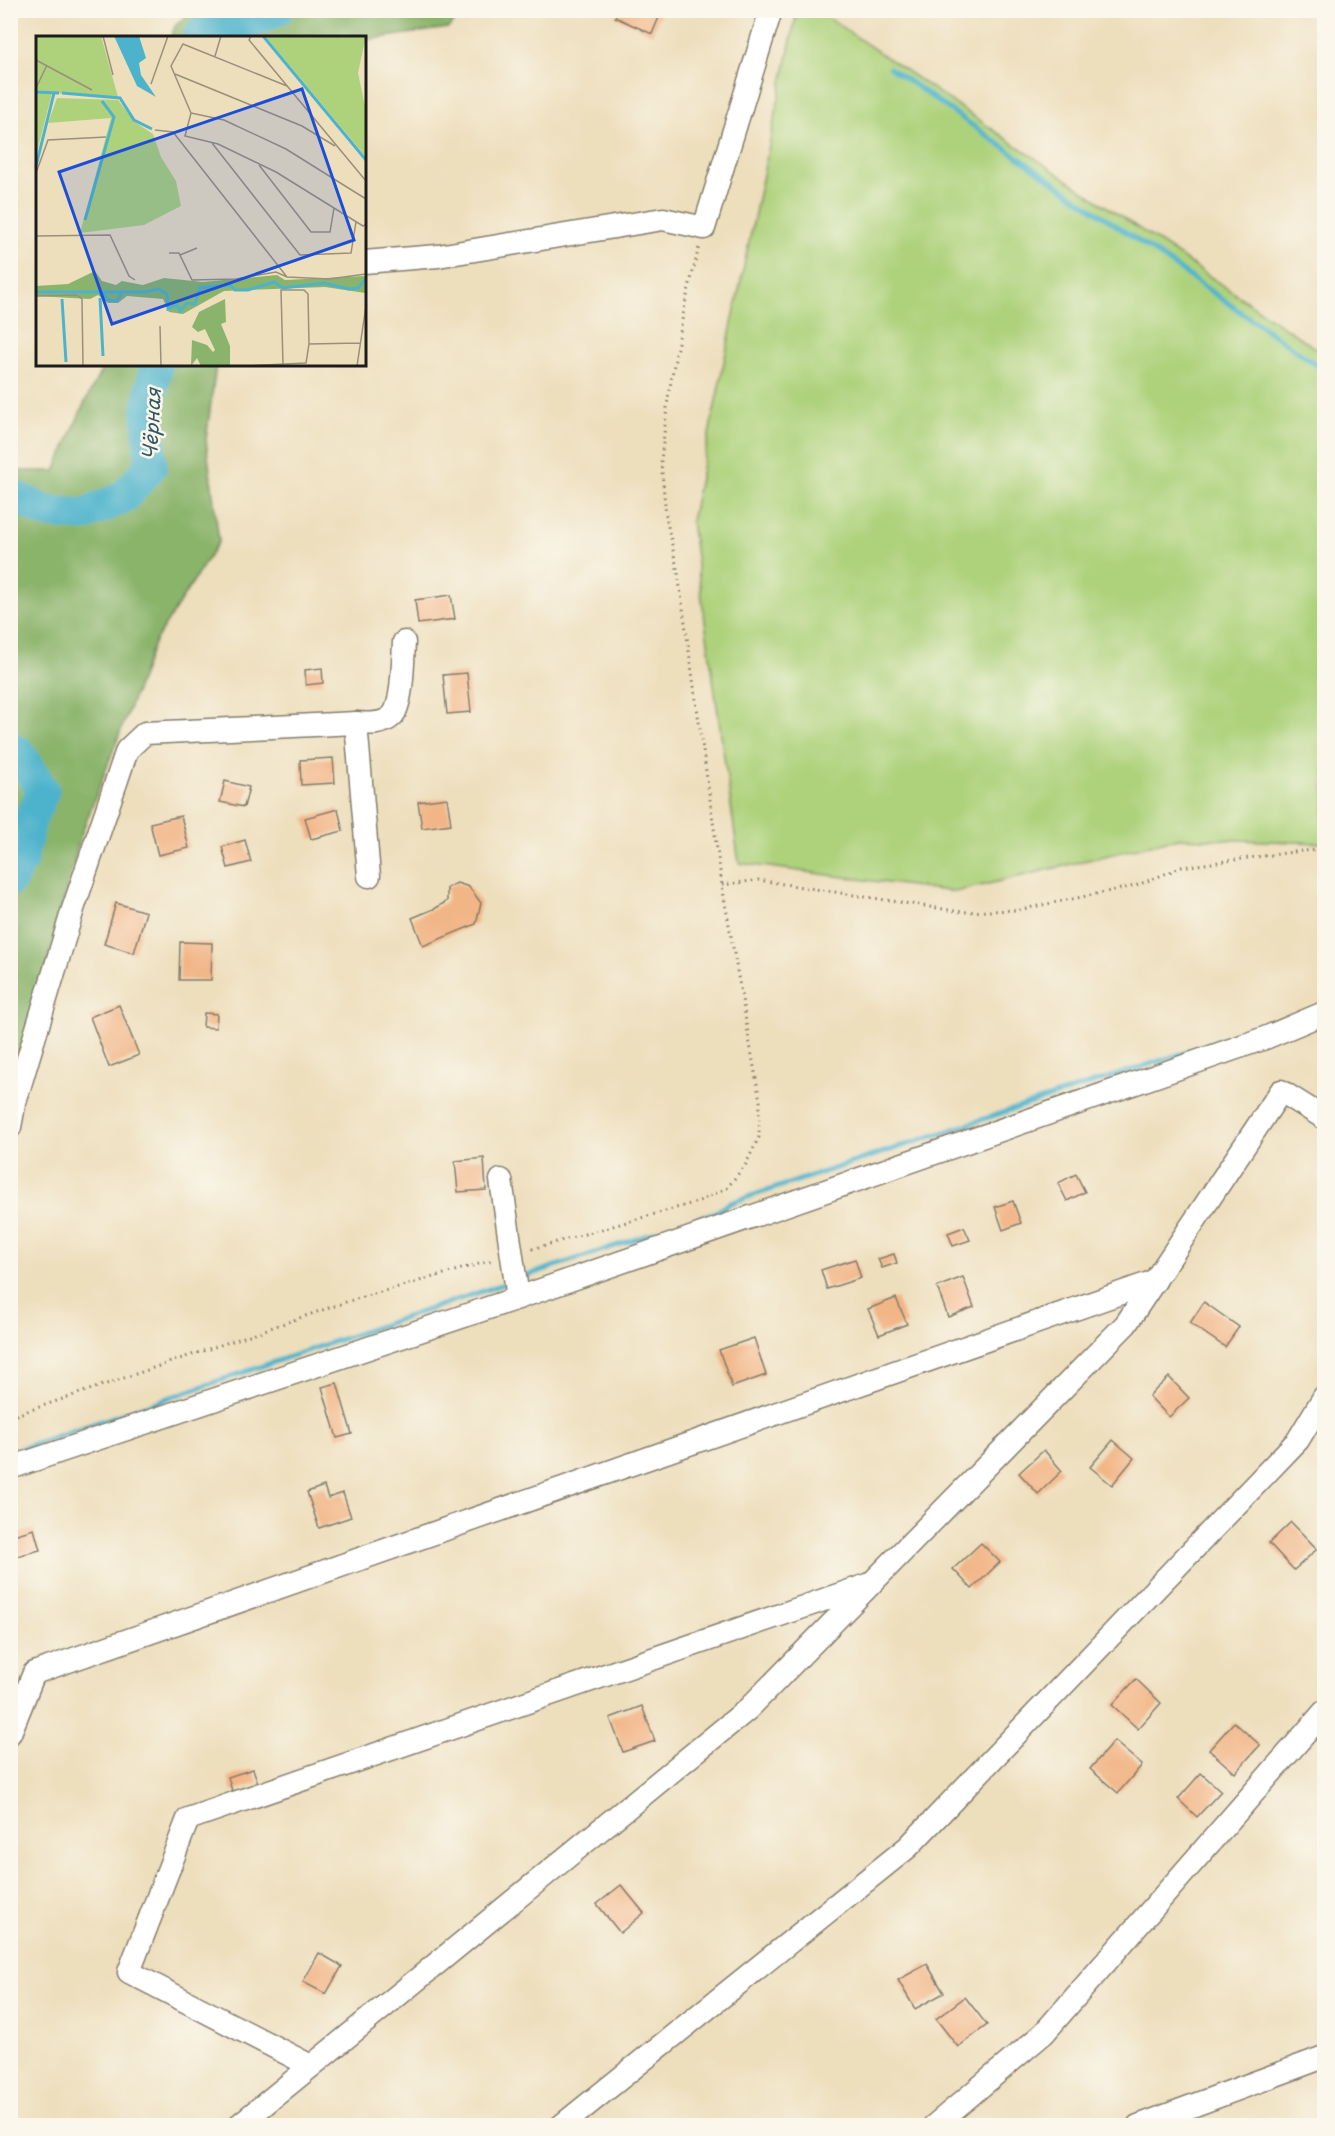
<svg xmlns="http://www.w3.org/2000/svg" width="1335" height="2136" viewBox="0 0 1335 2136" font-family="'Playpen Sans',sans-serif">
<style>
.green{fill:#aed27b;stroke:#65774c;stroke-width:1.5}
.forest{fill:#8ab46b;stroke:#536844;stroke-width:1.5}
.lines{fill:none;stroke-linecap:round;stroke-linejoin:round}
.stream{stroke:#4db3cc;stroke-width:5}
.river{stroke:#4db3cc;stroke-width:33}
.building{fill:#f2b586}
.minor-casing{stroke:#847d6c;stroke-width:25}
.path{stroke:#847d6c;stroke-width:3;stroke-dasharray:1.5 4.5;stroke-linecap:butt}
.minor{stroke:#fff;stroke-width:22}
.labels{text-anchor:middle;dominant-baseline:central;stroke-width:5;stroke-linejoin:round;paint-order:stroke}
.water-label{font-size:20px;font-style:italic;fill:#305862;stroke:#fbf7ec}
.inset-river{fill:none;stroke:#4db3cc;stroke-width:3}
.inset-road{fill:none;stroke:#99907c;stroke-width:1.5}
.view{fill:#1d4ed8;fill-opacity:0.15;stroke:#1d4ed8;stroke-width:3}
.inset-edge{fill:none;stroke:#1c1c1c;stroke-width:3}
</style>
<rect width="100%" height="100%" fill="#fbf7ec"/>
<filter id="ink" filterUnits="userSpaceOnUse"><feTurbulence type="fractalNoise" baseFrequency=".0167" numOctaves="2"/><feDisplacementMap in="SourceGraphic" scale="12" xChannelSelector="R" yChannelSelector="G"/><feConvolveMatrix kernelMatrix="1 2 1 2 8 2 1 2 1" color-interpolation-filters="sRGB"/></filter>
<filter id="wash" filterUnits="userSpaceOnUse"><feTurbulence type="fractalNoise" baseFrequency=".008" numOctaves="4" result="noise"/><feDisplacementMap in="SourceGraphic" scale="24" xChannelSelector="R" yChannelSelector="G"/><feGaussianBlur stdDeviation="1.35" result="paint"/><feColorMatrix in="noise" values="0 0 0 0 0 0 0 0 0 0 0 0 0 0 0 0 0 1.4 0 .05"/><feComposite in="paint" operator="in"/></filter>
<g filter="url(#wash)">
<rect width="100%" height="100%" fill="#eddebc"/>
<polygon class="green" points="797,11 818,11 1324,354 1324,843 1179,838 955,892 739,863 691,521"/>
<g class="forest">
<polygon points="461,11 462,14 448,28 365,40 364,38 171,37 175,26 193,11"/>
<polygon points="104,365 216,365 206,440 219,541 155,641 81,835 11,1098 11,471 55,471 82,408"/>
</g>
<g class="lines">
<g class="stream">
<polyline points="890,68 1324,370"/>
<polyline points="520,1278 716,1212 730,1203 1256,1029"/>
<polyline points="10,1452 509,1282"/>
</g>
<g class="river">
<polyline points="199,38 202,33 247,23 277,10"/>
<polyline points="10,494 46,512 84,515 124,497 151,466 148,409 156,364"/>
<polyline points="10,748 19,753 43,791 30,820 21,860 10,880"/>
</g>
</g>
<g id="blocks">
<g class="building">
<polygon points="618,10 662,10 652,34 615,17"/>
<polygon points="451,595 455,619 418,624 415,600"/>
<polygon points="322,668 323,683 306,685 305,670"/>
<polygon points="467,673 471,712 447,714 443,675"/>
<polygon points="333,758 335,783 301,785 300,760"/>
<polygon points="225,781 249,787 244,807 220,802"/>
<polygon points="447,798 451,824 422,828 418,802"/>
<polygon points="338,809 343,831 311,839 305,818"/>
<polygon points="181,816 189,848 158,855 150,823"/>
<polygon points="245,840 251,862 228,868 222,847"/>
<polygon points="457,883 469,887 481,903 476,924 423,946 412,918 436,908 447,901 447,888"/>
<polygon points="116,903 146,912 134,953 104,944"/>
<polygon points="180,942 212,943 211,980 179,980"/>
<polygon points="119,1005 139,1055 109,1067 90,1017"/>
<polygon points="204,1013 217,1014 216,1028 203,1027"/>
<polygon points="484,1158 486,1190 458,1192 455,1161"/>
<polygon points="1076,1174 1085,1192 1067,1201 1058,1183"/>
<polygon points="1013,1201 1021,1223 1003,1230 995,1207"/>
<polygon points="964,1227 970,1240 953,1246 948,1233"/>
<polygon points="894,1254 897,1263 882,1268 878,1259"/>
<polygon points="855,1259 861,1278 827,1289 821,1270"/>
<polygon points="963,1277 974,1307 948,1317 937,1287"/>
<polygon points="896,1298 907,1324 879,1335 868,1309"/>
<polygon points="1204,1302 1239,1327 1225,1347 1190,1323"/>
<polygon points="754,1338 766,1375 732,1387 719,1350"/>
<polygon points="1169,1377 1189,1398 1169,1417 1149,1396"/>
<polygon points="337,1383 352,1434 337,1438 322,1387"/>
<polygon points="1113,1440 1134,1458 1112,1485 1090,1467"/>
<polygon points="1044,1450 1062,1471 1038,1494 1019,1473"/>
<polygon points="324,1486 328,1498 343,1493 351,1517 319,1528 307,1492"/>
<polygon points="1291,1522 1317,1549 1294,1570 1269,1543"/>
<polygon points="34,1529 40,1550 13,1557 10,1536"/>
<polygon points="981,1543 1000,1562 972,1589 953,1569"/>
<polygon points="1136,1679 1161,1703 1138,1729 1112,1705"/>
<polygon points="642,1706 655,1741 623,1752 610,1718"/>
<polygon points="1234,1722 1260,1745 1235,1773 1209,1750"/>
<polygon points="1114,1741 1142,1765 1118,1793 1090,1769"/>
<polygon points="253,1769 258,1783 232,1791 228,1777"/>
<polygon points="1201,1773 1221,1791 1197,1817 1178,1799"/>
<polygon points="621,1885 644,1913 620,1933 597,1904"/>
<polygon points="319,1953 342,1966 326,1994 303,1982"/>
<polygon points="927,1964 944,1993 915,2009 898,1980"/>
<polygon points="965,1997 987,2025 958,2047 936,2019"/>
</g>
</g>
</g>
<g filter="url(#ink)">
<use href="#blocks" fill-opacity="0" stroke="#847d6c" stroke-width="1.5"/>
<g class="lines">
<defs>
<g id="minor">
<polyline points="364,262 438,256 663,219 704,228 771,10"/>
<polyline points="356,723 369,876"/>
<path d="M10 1127 14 1105 73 909 127 750 145 733 356 723C368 724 383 725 392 716 403 705 403 658 404 642"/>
<polyline points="501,1180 518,1298"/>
<polyline points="10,1468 518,1298 1265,1038 1324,1013"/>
<polyline points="10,1733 34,1673 1155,1281"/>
<polyline points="311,2066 129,1972 188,1819 867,1585"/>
<polyline points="238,2126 748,1709 1126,1324 1281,1091 1324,1118"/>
<polyline points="561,2126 908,1847 1298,1440 1324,1397"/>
<polyline points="934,2126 1044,2033 1324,1712"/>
<polyline points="1138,2126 1324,2057"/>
</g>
</defs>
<use href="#minor" class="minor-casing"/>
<g class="path">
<polyline points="722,885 758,880 962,912 1018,910 1135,886 1182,867 1301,851 1324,850"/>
<polyline points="532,1249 697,1202 727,1188 746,1164 759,1137 760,1101 722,885 678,573 666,517 661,461 668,398 685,304 699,247"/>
<polyline points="10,1417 349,1301 493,1260"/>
</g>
<use href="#minor" class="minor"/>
</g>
</g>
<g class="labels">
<g class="water-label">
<text transform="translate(151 424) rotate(-87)">Чёрная</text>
</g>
</g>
<g transform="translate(36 36)">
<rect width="330" height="330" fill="#eddebc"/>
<path d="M0 0H65L82 61 16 57 0 120ZM229 0H330L322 37 330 75V121ZM21 62 82 64 99 86 117 98 125 121 140 145 145 170 108 189 44 197 75 82 12 87Z" fill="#aed27b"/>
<path d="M59 235 66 245 80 249 86 245 107 249 128 242 167 246 241 239 249 244 330 240V249L329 257 289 251 188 255 147 278 133 276 127 263 91 260 82 267H72L62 259 54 263 0 260V250L32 248ZM189 263 190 286 185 288 194 310V330H165L161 322 155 330 156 304 171 309 177 316 179 314 169 293 162 296 156 291 163 276Z" fill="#8ab46b"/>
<path d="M78 0H103L110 22 103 27 105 39 120 61 101 50Z" fill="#4db3cc"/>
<path class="inset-river" d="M227 0 330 124M0 56 23 57M26 57 84 62 98 84 116 93M0 130 18 57M49 184 78 81 66 65M0 256H109L123 253 131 258 132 273 141 269 144 275 151 267 159 268 164 252 194 249 199 254H212L238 246 247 252 288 247 313 253 322 252 330 243M66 256 72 264 81 265 87 255M64 262 67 320M26 263 30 326"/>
<path class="inset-road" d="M67 0 77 39M215 0 213 4 330 145M179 20 185 0M0 24 56 54M139 38 266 90 299 110M115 48 132 0M251 50 147 8 135 30 155 77 149 100 182 108 240 136 327 190 330 188M0 52 11 29M155 77 188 84 250 113 330 163M119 94 137 96 251 241 293 243 330 238M176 107 264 219 315 217 320 186M223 129 275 196H294L298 172M0 137 12 104 70 101M0 200 74 199 93 240 99 244M133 217H143L156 244 200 243 240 236 251 241M144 219 161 212M0 260 41 259 46 263 47 330M124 290 125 330M247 328 245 254H268L272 258 273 308M207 330 270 327 273 308 324 307M321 330 330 270"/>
<path class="view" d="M266 53 318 204 76 288 23 136Z"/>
<rect width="330" height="330" class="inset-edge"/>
</g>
<rect width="1335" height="2136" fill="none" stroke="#fbf7ec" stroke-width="36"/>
</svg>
